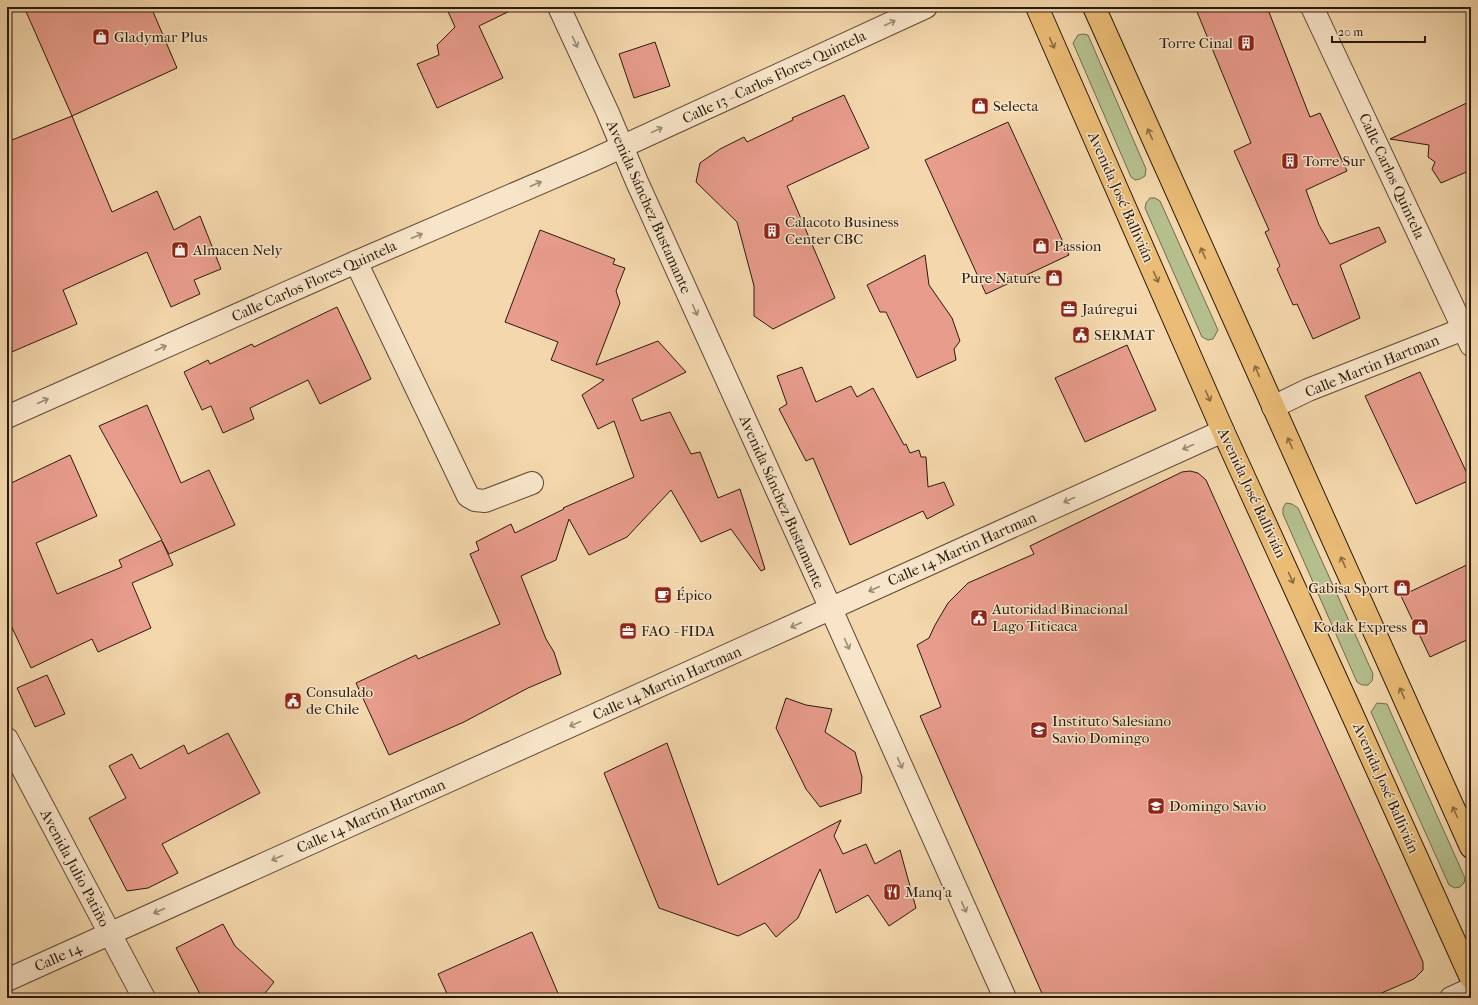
<svg xmlns="http://www.w3.org/2000/svg" width="1478" height="1005" viewBox="0 0 1478 1005" font-family="'IM FELL French Canon',serif">
<style>
.green{fill:#b5bf8e;stroke:#6f6c4d}
.building{fill:#e89c8c;stroke:#291a0c}
.lines{fill:none;stroke-linecap:round;stroke-linejoin:round}
.minor-casing{stroke:#5c4934;stroke-width:24}
.major-casing{stroke:#291a0c;stroke-width:24}
.minor{stroke:#f8e5c9;stroke-width:22}
.major{stroke:#eabc76;stroke-width:22}
.oneway{stroke:#9b8a74}
.oneway2{stroke:#8a6b41}
.labels{text-anchor:middle;dominant-baseline:central;stroke-width:3;stroke-linejoin:round;paint-order:stroke}
.poi-label{font-size:15px;fill:#291a0c;stroke:#f8e5c9;text-anchor:start}
.street-label{font-size:15px;fill:#291a0c;stroke:#f8e5c9}
</style>
<rect width="100%" height="100%" fill="#f4d7ac"/>
<filter id="stains"><feTurbulence type="fractalNoise" baseFrequency=".005" numOctaves="4"/><feColorMatrix values="0 0 0 0 .2 0 0 0 0 .09 0 0 0 0 .02 0 0 0 .5 -.17"/></filter>
<radialGradient id="worn" r=".72"><stop offset=".6" stop-color="#630" stop-opacity="0"/><stop offset="1" stop-color="#630" stop-opacity=".3"/></radialGradient>
<g class="green">
<polygon points="1083,34 1088,35 1146,169 1145,176 1140,179 1135,180 1131,177 1073,43 1078,35"/>
<polygon points="1150,198 1155,198 1160,201 1218,330 1213,339 1208,340 1202,337 1145,208 1146,203"/>
<polygon points="1286,503 1292,504 1298,508 1373,674 1372,681 1368,685 1362,685 1357,682 1283,514 1283,508"/>
<polygon points="1377,703 1387,704 1465,878 1464,883 1460,887 1455,888 1449,885 1371,712"/>
</g>
<g class="building">
<polygon points="24,7 151,7 177,68 72,116 112,212 157,191 174,230 200,216 221,269 194,280 200,294 171,307 147,252 63,290 77,324 7,354 7,142 72,116"/>
<polygon points="446,7 518,7 479,26 503,78 437,108 417,64 439,55 437,45 455,27"/>
<polygon points="1195,7 1267,7 1310,117 1320,113 1347,171 1306,190 1319,225 1330,244 1379,227 1386,242 1340,265 1360,318 1313,339 1297,304 1293,305 1277,269 1280,266 1265,232 1269,230 1234,151 1251,143"/>
<polygon points="655,42 670,86 634,98 619,54"/>
<polygon points="844,95 869,148 787,186 835,298 773,329 754,316 754,286 737,222 696,182 700,163 720,149 744,137 747,142 793,120 792,118"/>
<polygon points="1471,101 1471,170 1441,183 1432,169 1435,162 1428,157 1429,145 1390,139"/>
<polygon points="1008,122 1069,255 986,294 925,160"/>
<polygon points="540,230 615,259 613,264 625,268 616,291 620,303 596,365 658,341 686,372 632,399 641,421 670,412 691,454 700,452 718,498 740,489 765,569 761,571 731,529 701,542 671,490 627,537 589,555 569,519 556,560 521,576 546,639 554,652 561,674 528,688 464,722 389,755 356,683 416,655 418,659 500,624 470,554 479,550 476,542 511,524 515,533 564,509 563,508 634,477 614,421 598,429 582,395 604,380 551,360 558,342 505,322"/>
<polygon points="925,255 929,285 952,318 960,341 954,349 956,360 917,378 886,312 880,312 867,285"/>
<polygon points="337,307 371,379 320,404 308,380 250,408 254,419 223,433 211,406 202,410 184,372 208,360 210,364 252,344 254,347"/>
<polygon points="1127,345 1156,410 1085,442 1055,378"/>
<polygon points="802,367 816,402 851,386 857,397 873,388 904,445 906,444 910,453 919,450 921,457 926,457 928,487 944,482 954,505 927,519 923,511 850,545 813,458 806,461 779,409 787,404 777,376"/>
<polygon points="1420,372 1470,480 1416,504 1365,396"/>
<polygon points="147,405 181,483 209,470 235,525 169,554 162,541 173,565 132,583 151,628 98,652 92,639 31,668 7,617 7,485 70,455 97,516 36,543 57,594 122,567 119,560 162,540 99,426"/>
<polygon points="1190,471 1198,473 1206,480 1423,962 1423,970 1414,979 1370,998 1044,998 920,716 941,707 917,645 929,638 935,625 948,603 968,583 1034,554 1030,546 1182,472"/>
<polygon points="1471,563 1471,638 1430,657 1401,596"/>
<polygon points="47,675 65,714 35,727 17,688"/>
<polygon points="786,698 806,705 832,709 825,732 855,752 862,777 861,793 820,807 806,789 776,728"/>
<polygon points="228,733 260,793 162,844 178,873 148,888 127,891 89,818 126,798 109,766 132,754 140,769 184,745 188,754"/>
<polygon points="667,743 718,885 841,820 834,836 843,854 866,844 875,864 900,850 916,908 889,926 868,895 836,913 820,869 798,918 776,937 765,923 738,936 659,908 604,773"/>
<polygon points="223,924 235,946 274,982 261,998 202,998 176,948"/>
<polygon points="532,932 560,998 449,998 438,974"/>
</g>
<g class="lines">
<defs>
<g id="minor">
<polyline points="559,7 608,113 637,182 831,609 1005,998"/>
<polyline points="1312,7 1471,345"/>
<polyline points="356,262 468,496 475,500 485,501 532,483"/>
<polyline points="1273,407 1308,390 1471,326"/>
<polyline points="7,417 356,262 591,161 926,7"/>
<polyline points="7,739 144,998"/>
<polyline points="7,980 801,622 1223,431"/>
<polyline points="1451,998 1471,989"/>
</g>
<g id="major">
<polyline points="1037,7 1223,431 1348,705 1471,978"/>
<polyline points="1094,7 1471,847"/>
</g>
</defs>
<use href="#minor" class="minor-casing"/>
<use href="#major" class="major-casing"/>
<use href="#minor" class="minor"/>
<use href="#major" class="major"/>
</g>
<defs><path id="oneway-shaft" d="M-6 0H5M1.5-3L5.5 0L1.5 3" fill="none" stroke-width="1.6" stroke-linecap="round" stroke-linejoin="round"/></defs>
<g class="oneway">
<use href="#oneway-shaft" transform="translate(890 23) rotate(-25)"/>
<use href="#oneway-shaft" transform="translate(575 42) rotate(65)"/>
<use href="#oneway-shaft" transform="translate(657 130) rotate(-25)"/>
<use href="#oneway-shaft" transform="translate(536 184) rotate(-23)"/>
<use href="#oneway-shaft" transform="translate(417 236) rotate(-23)"/>
<use href="#oneway-shaft" transform="translate(695 310) rotate(66)"/>
<use href="#oneway-shaft" transform="translate(161 348) rotate(-24)"/>
<use href="#oneway-shaft" transform="translate(43 401) rotate(-24)"/>
<use href="#oneway-shaft" transform="translate(1188 447) rotate(156)"/>
<use href="#oneway-shaft" transform="translate(1069 500) rotate(156)"/>
<use href="#oneway-shaft" transform="translate(874 589) rotate(156)"/>
<use href="#oneway-shaft" transform="translate(796 625) rotate(156)"/>
<use href="#oneway-shaft" transform="translate(847 644) rotate(66)"/>
<use href="#oneway-shaft" transform="translate(575 724) rotate(156)"/>
<use href="#oneway-shaft" transform="translate(900 763) rotate(66)"/>
<use href="#oneway-shaft" transform="translate(277 858) rotate(156)"/>
<use href="#oneway-shaft" transform="translate(964 907) rotate(66)"/>
<use href="#oneway-shaft" transform="translate(159 911) rotate(156)"/>
</g>
<g class="oneway2">
<use href="#oneway-shaft" transform="translate(1052 43) rotate(66)"/>
<use href="#oneway-shaft" transform="translate(1150 134) rotate(-114)"/>
<use href="#oneway-shaft" transform="translate(1203 253) rotate(-114)"/>
<use href="#oneway-shaft" transform="translate(1156 277) rotate(66)"/>
<use href="#oneway-shaft" transform="translate(1257 371) rotate(-114)"/>
<use href="#oneway-shaft" transform="translate(1208 396) rotate(66)"/>
<use href="#oneway-shaft" transform="translate(1290 443) rotate(-114)"/>
<use href="#oneway-shaft" transform="translate(1343 562) rotate(-114)"/>
<use href="#oneway-shaft" transform="translate(1291 578) rotate(66)"/>
<use href="#oneway-shaft" transform="translate(1402 693) rotate(-114)"/>
<use href="#oneway-shaft" transform="translate(1455 812) rotate(-114)"/>
</g>
<defs>
<symbol id="shop-square" viewBox="-11 -11 22 22"><rect x="-9" y="-9" width="18" height="18" rx="4" fill="#8f2418" stroke="#f8e5c9"/><path d="M-5-2.5h2.3a2.7 3.5 0 0 1 5.4 0H5L5.5 6h-11ZM-1.5-2.5h3a1.5 2.3 0 0 0-3 0Z" fill="#fff"/></symbol>
<symbol id="building-square" viewBox="-11 -11 22 22"><rect x="-9" y="-9" width="18" height="18" rx="4" fill="#8f2418" stroke="#f8e5c9"/><path d="M-4-6H4V6H1V3H-1V6H-4ZM-2.5-4.3h1.7v1.8h-1.7ZM.8-4.3h1.7v1.8H.8ZM-2.5-1h1.7V.8h-1.7ZM.8-1h1.7V.8H.8Z" fill="#fff"/></symbol>
<symbol id="office-square" viewBox="-11 -11 22 22"><rect x="-9" y="-9" width="18" height="18" rx="4" fill="#8f2418" stroke="#f8e5c9"/><path d="M-6-3h4V-5.5h4V-3h4V5H-6ZM-1-4.5V-3h2v-1.5ZM-6 0V1H6V0Z" fill="#fff"/></symbol>
<symbol id="civic-square" viewBox="-11 -11 22 22"><rect x="-9" y="-9" width="18" height="18" rx="4" fill="#8f2418" stroke="#f8e5c9"/><path d="M-.6-6.5H3V-4.5H.6V-3L4-1V1h2V6H-6V1h2V-1L-.6-3ZM-1.2 2.5V6h2.4V2.5Z" fill="#fff"/></symbol>
<symbol id="cafe-square" viewBox="-11 -11 22 22"><rect x="-9" y="-9" width="18" height="18" rx="4" fill="#8f2418" stroke="#f8e5c9"/><path d="M-5.5-4.5H6V0H3Q3 3.5 0 3.5H-2.5Q-5.5 3.5-5.5 0ZM3-3.2v2h1.7v-2ZM-6 4.5H4V6H-6Z" fill="#fff"/></symbol>
<symbol id="school-square" viewBox="-11 -11 22 22"><rect x="-9" y="-9" width="18" height="18" rx="4" fill="#8f2418" stroke="#f8e5c9"/><path d="M0-5L7-2L0 1L-7-2ZM-4 1L0 2.5L4 1V4Q0 6-4 4Z" fill="#fff"/></symbol>
<symbol id="restaurant-square" viewBox="-11 -11 22 22"><rect x="-9" y="-9" width="18" height="18" rx="4" fill="#8f2418" stroke="#f8e5c9"/><path d="M-5-6h1v4h1v-4h1v4h1v-4h1v5L-1.5 .5V6h-2V.5L-5-1ZM5-6V6H3V1.5H1.5Q1.5-4 5-6Z" fill="#fff"/></symbol>
</defs>
<g fill-rule="evenodd">
<use href="#shop-square" x="91" y="27" width="20" height="20"/>
<use href="#building-square" x="1236" y="33" width="20" height="20"/>
<use href="#shop-square" x="970" y="96" width="20" height="20"/>
<use href="#building-square" x="1280" y="151" width="20" height="20"/>
<use href="#building-square" x="762" y="221" width="20" height="20"/>
<use href="#shop-square" x="1031" y="236" width="20" height="20"/>
<use href="#shop-square" x="170" y="240" width="20" height="20"/>
<use href="#shop-square" x="1044" y="268" width="20" height="20"/>
<use href="#office-square" x="1059" y="299" width="20" height="20"/>
<use href="#civic-square" x="1071" y="325" width="20" height="20"/>
<use href="#shop-square" x="1392" y="578" width="20" height="20"/>
<use href="#cafe-square" x="653" y="585" width="20" height="20"/>
<use href="#civic-square" x="969" y="608" width="20" height="20"/>
<use href="#shop-square" x="1410" y="617" width="20" height="20"/>
<use href="#office-square" x="618" y="621" width="20" height="20"/>
<use href="#civic-square" x="283" y="691" width="20" height="20"/>
<use href="#school-square" x="1029" y="720" width="20" height="20"/>
<use href="#school-square" x="1146" y="796" width="20" height="20"/>
<use href="#restaurant-square" x="882" y="882" width="20" height="20"/>
</g>
<g class="labels">
<g class="poi-label">
<text x="114" y="37">Gladymar Plus</text>
<text x="1233" y="43" text-anchor="end">Torre Cinal</text>
<text x="993" y="106">Selecta</text>
<text x="1303" y="161">Torre Sur</text>
<text x="785" y="222">Calacoto Business<tspan x="785" dy="17">Center CBC</tspan></text>
<text x="1054" y="246">Passion</text>
<text x="193" y="250">Almacen Nely</text>
<text x="1041" y="278" text-anchor="end">Pure Nature</text>
<text x="1082" y="309">Jaúregui</text>
<text x="1094" y="335">SERMAT</text>
<text x="1389" y="588" text-anchor="end">Gabisa Sport</text>
<text x="676" y="595">Épico</text>
<text x="992" y="609">Autoridad Binacional<tspan x="992" dy="17">Lago Titicaca</tspan></text>
<text x="1407" y="627" text-anchor="end">Kodak Express</text>
<text x="641" y="631">FAO - FIDA</text>
<text x="306" y="692">Consulado<tspan x="306" dy="17">de Chile</tspan></text>
<text x="1052" y="721">Instituto Salesiano<tspan x="1052" dy="17">Savio Domingo</tspan></text>
<text x="1169" y="806">Domingo Savio</text>
<text x="905" y="892">Manq'a</text>
</g>
<g class="street-label">
<text transform="translate(774 77) rotate(-25)">Calle 13 - Carlos Flores Quintela</text>
<text transform="translate(1392 176) rotate(65)">Calle Carlos Quintela</text>
<text transform="translate(1121 197) rotate(66)">Avenida José Ballivián</text>
<text transform="translate(649 207) rotate(66)">Avenida Sánchez Bustamante</text>
<text transform="translate(314 281) rotate(-24)">Calle Carlos Flores Quintela</text>
<text transform="translate(1372 366) rotate(-22)">Calle Martin Hartman</text>
<text transform="translate(1252 493) rotate(65)">Avenida José Ballivián</text>
<text transform="translate(782 502) rotate(66)">Avenida Sánchez Bustamante</text>
<text transform="translate(962 549) rotate(-24)">Calle 14 Martin Hartman</text>
<text transform="translate(667 683) rotate(-24)">Calle 14 Martin Hartman</text>
<text transform="translate(1386 788) rotate(66)">Avenida José Ballivián</text>
<text transform="translate(371 816) rotate(-24)">Calle 14 Martin Hartman</text>
<text transform="translate(75 868) rotate(62)">Avenida Julio Patiño</text>
<text transform="translate(58 957) rotate(-24)">Calle 14</text>
</g>
</g>
<rect width="1478" height="1005" fill="none" stroke="#f4d7ac" stroke-width="24"/>
<rect x="8" y="8" width="1462" height="989" fill="none" stroke="#291a0c" stroke-width="2"/>
<rect x="12" y="12" width="1454" height="981" fill="none" stroke="#291a0c"/>
<path d="M1332 36v6h93v-6" fill="none" stroke="#291a0c" stroke-width="2"/>
<text x="1338" y="36" font-size="12" fill="#291a0c" stroke="#f8e5c9" stroke-width="3" paint-order="stroke">20 m</text>
<rect width="100%" height="100%" filter="url(#stains)"/>
<rect width="100%" height="100%" fill="url(#worn)"/>
</svg>
